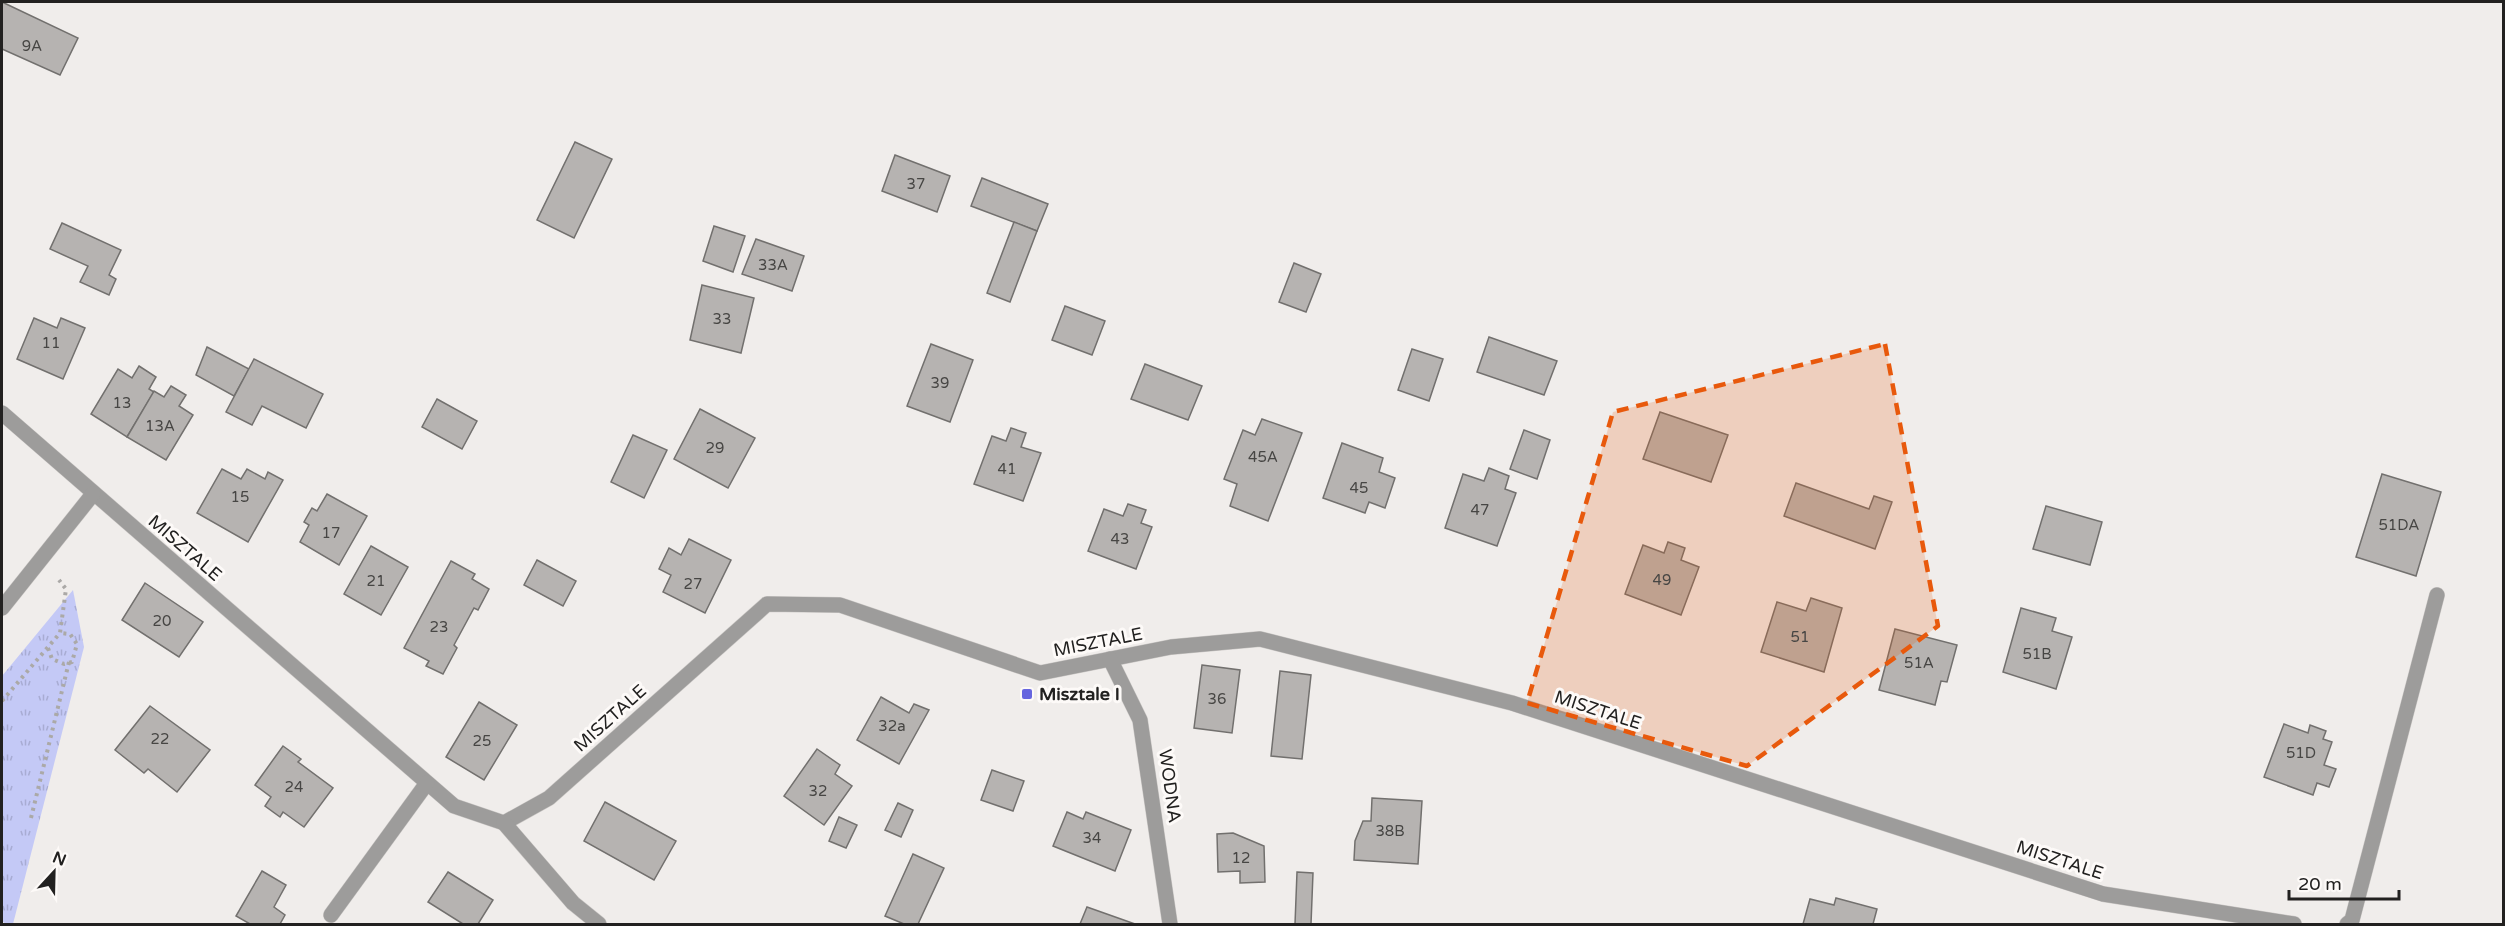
<svg xmlns="http://www.w3.org/2000/svg" width="2505" height="926" viewBox="0 0 2505 926" font-family="'Varela Round',sans-serif">
<style>
.grass{fill:url(#grass-tufts)}
.building{fill:#b6b3b1;stroke:#72706e;stroke-width:1.5}
.lines{fill:none;stroke-linecap:round;stroke-linejoin:round}
.minor-casing{stroke:#cbc8c6;stroke-width:16}
.path{stroke:#aba9a7;stroke-width:4;stroke-dasharray:3 4.5;stroke-linecap:butt}
.minor{stroke:#9d9c9b;stroke-width:15}
.marked{fill:#e8590c;fill-opacity:0.2;stroke:#e8590c;stroke-width:4.5;stroke-dasharray:12 8;stroke-linejoin:round}
.poi-dot{fill:#6766df;stroke:#fdfaf8;stroke-width:2}
.labels{text-anchor:middle;dominant-baseline:central;stroke-width:6;stroke-linejoin:round;paint-order:stroke}
.number-label{font-size:15px;fill:#474644}
.street-label{font-size:18px;fill:#222120;stroke:#fdfaf8}
.poi-label{font-size:18px;font-weight:bold;fill:#222120;stroke:#fdfaf8;text-anchor:start}
</style>
<defs>
<pattern id="grass-tufts" width="24" height="20" patternUnits="userSpaceOnUse" patternTransform="scale(1.5)"><rect width="24" height="20" fill="#c4c9f6"/><path d="M3 7l-1-3M5 7V3M7 7l1-3M15 17l-1-3M17 17v-4M19 17l1-3" fill="none" stroke="#a8acd3"/></pattern>
</defs>
<rect width="100%" height="100%" fill="#f0edeb"/>
<polygon class="grass" points="73,590 84,647 13,924 6,924 2,921 2,676"/>
<g class="building">
<polygon points="2,2 78,38 60,75 2,49"/>
<polygon points="575,142 612,159 574,238 537,220"/>
<polygon points="895,155 950,176 937,212 882,191"/>
<polygon points="982,178 1048,204 1037,231 971,206"/>
<polygon points="1014,222 1037,231 1010,302 987,293"/>
<polygon points="62,223 121,250 109,275 116,279 109,295 80,282 88,266 50,249"/>
<polygon points="714,226 745,236 733,272 703,261"/>
<polygon points="756,239 804,256 792,291 742,274"/>
<polygon points="1294,263 1321,274 1306,312 1279,302"/>
<polygon points="702,285 754,298 741,353 690,340"/>
<polygon points="1065,306 1105,321 1092,355 1052,340"/>
<polygon points="34,318 57,328 61,318 85,328 63,379 17,359"/>
<polygon points="1489,337 1557,361 1544,395 1477,372"/>
<polygon points="931,344 973,360 950,422 907,406"/>
<polygon points="207,347 249,369 234,396 196,375"/>
<polygon points="1412,349 1443,359 1429,401 1398,390"/>
<polygon points="254,359 323,394 306,428 262,406 252,425 226,412"/>
<polygon points="1145,364 1202,386 1188,420 1131,399"/>
<polygon points="139,366 156,377 149,389 154,392 127,437 91,414 118,369 132,378"/>
<polygon points="171,386 186,395 179,406 193,415 166,460 127,437 154,391 164,397"/>
<polygon points="437,399 477,421 462,449 422,427"/>
<polygon points="700,409 755,438 728,488 674,459"/>
<polygon points="1660,412 1728,435 1711,482 1643,459"/>
<polygon points="1262,419 1302,433 1268,521 1230,506 1237,484 1224,479 1243,430 1255,435"/>
<polygon points="1011,428 1026,433 1021,447 1041,453 1023,501 974,484 992,436 1006,441"/>
<polygon points="1524,430 1550,440 1537,479 1510,469"/>
<polygon points="633,435 667,450 644,498 611,482"/>
<polygon points="1342,443 1383,458 1379,472 1395,478 1385,508 1369,502 1365,513 1323,498"/>
<polygon points="1489,468 1509,476 1505,489 1516,493 1497,546 1445,528 1463,474 1484,481"/>
<polygon points="222,469 241,479 247,469 265,479 268,472 283,480 248,542 197,513"/>
<polygon points="2382,474 2441,492 2416,576 2356,557"/>
<polygon points="1796,483 1869,509 1874,496 1892,502 1875,549 1784,516"/>
<polygon points="327,494 367,516 339,565 300,542 309,525 304,522 312,508 317,511"/>
<polygon points="1128,504 1146,510 1141,523 1152,527 1136,569 1088,551 1104,509 1123,516"/>
<polygon points="2046,506 2102,522 2090,565 2033,549"/>
<polygon points="689,539 731,560 705,613 663,592 671,575 659,569 669,548 681,555"/>
<polygon points="1668,542 1685,548 1681,560 1699,567 1681,615 1625,594 1643,545 1664,553"/>
<polygon points="371,546 408,567 381,615 344,594"/>
<polygon points="537,560 576,581 563,606 524,585"/>
<polygon points="451,561 475,574 472,579 489,589 478,610 474,608 454,645 457,648 443,674 426,666 429,661 404,648"/>
<polygon points="145,583 203,622 179,657 122,620"/>
<polygon points="1811,598 1842,608 1824,672 1761,652 1777,602 1806,611"/>
<polygon points="2021,608 2056,618 2052,631 2072,637 2056,689 2003,672"/>
<polygon points="1895,629 1957,645 1947,682 1941,681 1935,705 1879,690"/>
<polygon points="1202,665 1240,670 1232,733 1194,728"/>
<polygon points="1280,671 1311,675 1302,759 1271,756"/>
<polygon points="881,697 909,713 914,704 929,710 899,764 857,740"/>
<polygon points="479,702 517,725 484,780 446,757"/>
<polygon points="150,706 210,750 177,792 148,769 144,773 115,750"/>
<polygon points="2284,724 2308,733 2310,725 2326,731 2323,739 2332,742 2324,765 2336,769 2329,787 2317,783 2313,795 2264,777"/>
<polygon points="283,746 301,759 298,762 333,788 304,827 283,812 280,817 265,806 271,797 255,785"/>
<polygon points="817,749 840,765 835,774 852,786 824,825 784,796"/>
<polygon points="992,770 1024,781 1013,811 981,800"/>
<polygon points="1372,798 1422,801 1418,864 1354,860 1355,841 1363,821 1371,821"/>
<polygon points="605,802 676,841 654,880 584,841"/>
<polygon points="898,803 913,810 901,837 885,830"/>
<polygon points="1067,812 1083,819 1086,812 1131,830 1115,871 1053,846"/>
<polygon points="839,817 857,825 846,848 829,841"/>
<polygon points="1233,833 1264,846 1265,882 1240,883 1240,871 1218,872 1217,834"/>
<polygon points="913,854 944,868 918,924 904,924 885,916"/>
<polygon points="262,871 286,885 274,907 285,915 280,924 250,924 236,916"/>
<polygon points="448,872 493,900 478,924 463,924 428,902"/>
<polygon points="1297,872 1313,873 1311,924 1295,924"/>
<polygon points="1836,898 1877,909 1873,924 1803,924 1810,899 1834,905"/>
<polygon points="1087,907 1135,924 1080,924"/>
</g>
<g class="lines">
<defs>
<g id="minor">
<polyline points="2,413 454,806 504,823 549,798 767,604 840,605 1040,673 1171,647 1260,639 1512,703 2103,894 2294,924"/>
<polyline points="2,608 93,494"/>
<polyline points="1110,659 1140,720 1170,924"/>
<polyline points="504,823 573,903 599,924"/>
<polyline points="331,915 427,783"/>
<polyline points="2347,924 2352,920 2437,595"/>
</g>
</defs>
<use href="#minor" class="minor-casing"/>
<g class="path">
<polyline points="48,648 52,659 64,664 72,662 77,644 70,634 60,633"/>
<polyline points="2,701 60,633 66,589 59,580"/>
<polyline points="31,818 69,662"/>
</g>
<use href="#minor" class="minor"/>
</g>
<path class="marked" d="M1885 344 1938 626 1747 766 1527 703 1613 412Z"/>
<rect class="poi-dot" x="1021" y="688" width="12" height="12" rx="3"/>
<g class="labels">
<g class="number-label">
<text x="32" y="46">9A</text>
<text x="916" y="184">37</text>
<text x="773" y="265">33A</text>
<text x="722" y="319">33</text>
<text x="51" y="343">11</text>
<text x="940" y="383">39</text>
<text x="122" y="403">13</text>
<text x="160" y="426">13A</text>
<text x="715" y="448">29</text>
<text x="1263" y="457">45A</text>
<text x="1007" y="469">41</text>
<text x="1359" y="488">45</text>
<text x="240" y="497">15</text>
<text x="1480" y="510">47</text>
<text x="2399" y="525">51DA</text>
<text x="331" y="533">17</text>
<text x="1120" y="539">43</text>
<text x="1662" y="580">49</text>
<text x="376" y="581">21</text>
<text x="693" y="584">27</text>
<text x="162" y="621">20</text>
<text x="439" y="627">23</text>
<text x="1800" y="637">51</text>
<text x="2037" y="654">51B</text>
<text x="1919" y="663">51A</text>
<text x="1217" y="699">36</text>
<text x="892" y="726">32a</text>
<text x="160" y="739">22</text>
<text x="482" y="741">25</text>
<text x="2301" y="753">51D</text>
<text x="294" y="787">24</text>
<text x="818" y="791">32</text>
<text x="1390" y="831">38B</text>
<text x="1092" y="838">34</text>
<text x="1241" y="858">12</text>
</g>
<g class="street-label">
<text transform="translate(185 548) rotate(41)">MISZTALE</text>
<text transform="translate(1098 642) rotate(-11)">MISZTALE</text>
<text transform="translate(1598 710) rotate(18)">MISZTALE</text>
<text transform="translate(610 718) rotate(-42)">MISZTALE</text>
<text transform="translate(1170 786) rotate(82)">WODNA</text>
<text transform="translate(2060 860) rotate(18)">MISZTALE</text>
</g>
<g class="poi-label">
<text x="1039" y="694">Misztale I</text>
</g>
</g>
<rect width="2505" height="926" fill="none" stroke="#222120" stroke-width="6"/>
<g transform="translate(54 872) rotate(22)" stroke="#fdfaf8" stroke-width="4.5" paint-order="stroke">
<path d="M0-4.5L10 22L0 15L-10 22Z" fill="#222120"/>
<text y="-9" font-size="16" font-weight="bold" text-anchor="middle" fill="#222120">N</text>
</g>
<path d="M2289 890v9h110v-9" fill="none" stroke="#222120" stroke-width="3"/>
<text x="2298" y="890" font-size="18" fill="#222120" stroke="#fdfaf8" stroke-width="4.5" paint-order="stroke">20 m</text>
</svg>
